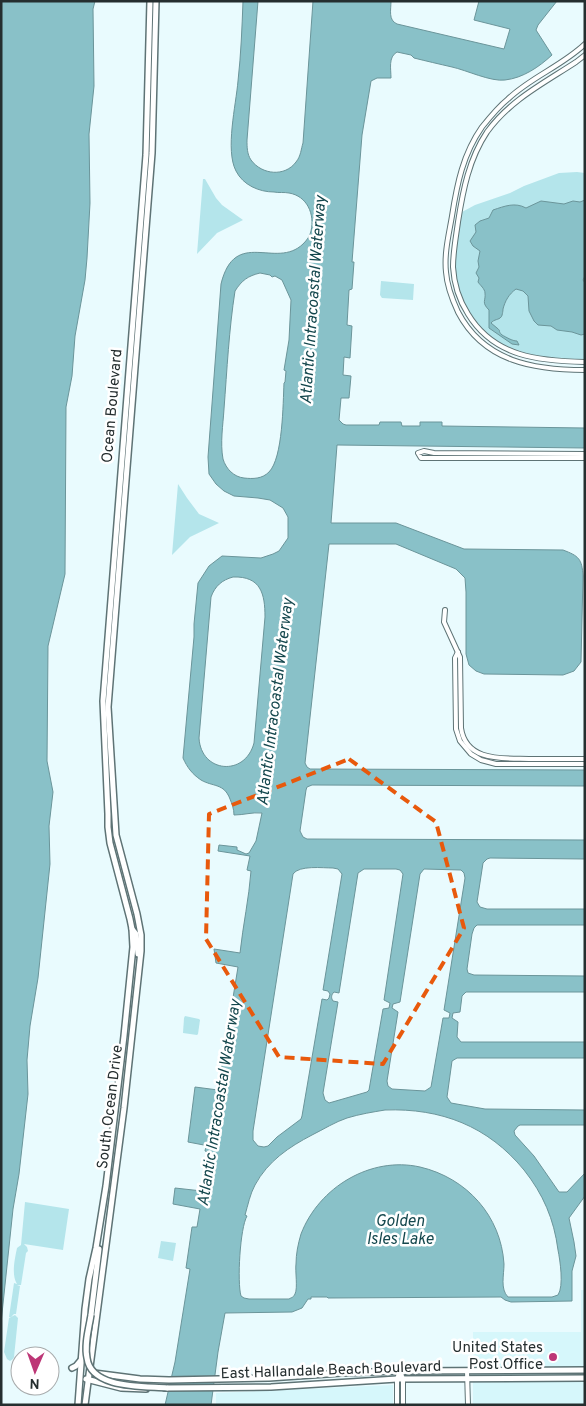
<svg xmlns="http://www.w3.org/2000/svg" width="586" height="1406" viewBox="0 0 586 1406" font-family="Overpass,sans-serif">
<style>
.built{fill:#d6f7fb}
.green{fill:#b4e5eb}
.water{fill:#89c1c8;stroke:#6b959a;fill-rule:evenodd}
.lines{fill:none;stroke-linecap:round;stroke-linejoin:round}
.tertiary-casing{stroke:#5e7375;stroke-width:6}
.primary-casing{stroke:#5e7375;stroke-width:8}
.tertiary{stroke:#fff;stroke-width:4}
.primary{stroke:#fff;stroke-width:5}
.primary-bridge-casing{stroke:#5e7375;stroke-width:8;stroke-linecap:butt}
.primary-bridge{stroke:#fff;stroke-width:5}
.marked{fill:none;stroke:#e8590c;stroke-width:4;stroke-dasharray:10 6;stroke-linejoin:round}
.poi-dot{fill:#bd3676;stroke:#fff;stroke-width:2}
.labels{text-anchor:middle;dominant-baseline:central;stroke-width:5;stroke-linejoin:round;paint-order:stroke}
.street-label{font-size:15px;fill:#252e2f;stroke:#fff}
.poi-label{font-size:15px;fill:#252e2f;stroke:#fff;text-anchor:end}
.water-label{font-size:16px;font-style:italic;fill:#14474d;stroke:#fff}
</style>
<rect width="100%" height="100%" fill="#e9fbfe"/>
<g class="built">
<polygon points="581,1290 585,1290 585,1405 473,1405 473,1332 581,1332"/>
<polygon points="393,1385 393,1405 216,1405 216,1393"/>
</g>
<g class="green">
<path d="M577 172 585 173V359C535 359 487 353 464 303 459 290 454 276 455 262 455 245 459 229 462 212L475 205 510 193 524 186 559 173Z"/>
<polygon points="203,179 205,179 216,198 222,205 243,220 217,233 197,254"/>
<polygon points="381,281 414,284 413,300 382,298 380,295"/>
<polygon points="178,484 187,498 199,514 219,523 190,537 172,555"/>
<polygon points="185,1016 199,1019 200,1020 198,1034 197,1035 183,1033 184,1018"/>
<path d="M25 1202 69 1209 63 1250 24 1244 27 1247 28 1251 26 1253 21 1285H17L20 1286 16 1314H14L11 1317 15 1315 18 1318 14 1357 13 1359 10 1361 7 1359 4 1352 9 1318H11L9 1317 14 1283 17 1284C11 1275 15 1258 17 1248L21 1245Z"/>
<polygon points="161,1241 176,1243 173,1261 158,1258"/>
</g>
<g class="water">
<polygon points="1,1 95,1 93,9 94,86 89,134 90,203 87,258 85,280 75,336 72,376 66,407 65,574 48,646 47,761 53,792 49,826 50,864 38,978 30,1026 27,1060 28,1094 19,1174 13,1209 1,1323"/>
<path d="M243 1H258L247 140C247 147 247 154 251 160 262 175 285 177 296 162 301 156 301 149 303 143L313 1H391C391 10 388 20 397 24L504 49 510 29 474 20 479 1H557L538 25 536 30 552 55C539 67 523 78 505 80 491 82 466 70 452 67 439 64 426 61 414 58L411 55 397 52C388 57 391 69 391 78H377L371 81 362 135 352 262H354L352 289 349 290 347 325 352 326 350 358 344 357 343 375 351 376 349 398H341L339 420 343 424 346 425H379L380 422H401L402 426H420V422H442V426L585 428V448L337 445 331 523H396L464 549 563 550C579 556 582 559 583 576L581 662 574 671 563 675 484 674 476 671 469 665 466 654V592L465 578 456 569 396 544H329L305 763 307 767 310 769 585 770V786L312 785 307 787 306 790 300 831 303 837 307 839 585 840V859L490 858 487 859 483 863 477 902 480 907 487 909H585V925H477L474 928 472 934 467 969 468 973 474 975 585 976V992H466L462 996 460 1012 453 1013 452 1018 458 1022 457 1037 461 1042H585V1058H457L452 1061 447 1097 451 1103 485 1109 585 1110V1125H520L518 1126 514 1131 515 1135 534 1156 559 1192H567L585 1173V1196L569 1218 574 1242 576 1256 572 1271V1301L511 1302 505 1300 501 1297 328 1298 327 1297H311V1299H308L302 1308 292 1312 225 1313 218 1352 211 1405H165L175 1362 190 1269 186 1268 192 1227H197L200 1209 173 1204 175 1188 202 1191 208 1152 205 1151 206 1146 209 1147V1146L188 1142 195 1087 218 1090 238 967 216 963 214 949 240 953C243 925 249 898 251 871L247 870 250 856 218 851 219 845 237 847V850L246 854 249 853 256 841 262 813C252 812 244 815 234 815 234 809 232 804 230 799 224 783 213 787 201 780 192 774 187 767 183 758L194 637V624L198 583 209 566 222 556 261 558 273 554 279 551 288 538V517L283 508 270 500 258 498 234 496 224 491 216 484 209 474 208 457 221 284C235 227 276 270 303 244 307 240 310 236 311 231 315 214 307 196 289 193 284 192 279 193 274 192 259 192 243 185 236 171 225 150 236 105 238 81 241 54 242 28 243 1ZM260 273 270 275 272 277 275 276 282 280 291 300 289 340 284 370 286 371 285 382 284 383C283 403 283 458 269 472 262 479 253 479 244 478 234 477 226 469 223 459 220 443 223 425 224 409 227 370 229 329 235 291 242 280 248 276 260 273ZM233 577C261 576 265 594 265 617L254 743C245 777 201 773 199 738L211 597C215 586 222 580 233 577ZM333 868 338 869 342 874 323 990 328 991 330 994 329 998 327 1000 322 999 302 1116 301 1119 277 1137 268 1146 264 1147 258 1146 253 1140V1131L293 874C299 865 323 868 333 868ZM364 869H396L400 870 403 874 384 1000 390 1003 389 1008 383 1009 369 1090 367 1092 329 1103 325 1100 323 1093 338 1002 333 1001C331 998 331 995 334 992L339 993 358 873ZM424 869 461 870 464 873 465 878 444 1010 450 1013 449 1018H443L431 1087 425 1091 392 1089 388 1086 387 1081 398 1012 392 1008 393 1004 400 1002 420 874ZM385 1110C441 1108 488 1126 524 1170 543 1194 554 1219 558 1250 560 1260 564 1286 558 1295L552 1297H508C500 1289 504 1275 504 1264 501 1216 467 1178 420 1167 371 1156 319 1187 301 1234 298 1244 296 1254 296 1264 295 1271 298 1288 295 1294 293 1298 292 1297 289 1299H249L244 1298 241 1296C237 1282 240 1228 247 1216L245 1215C248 1205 250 1194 255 1185 268 1161 289 1147 312 1135 324 1129 335 1122 347 1118 360 1114 373 1112 385 1110Z"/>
<path d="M585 200V276L583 280 585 283V334L581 335 572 332 557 330 551 326 538 325 534 321 529 311 528 296 523 291 516 289C509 294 505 301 503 309 503 311 502 317 501 317 499 320 494 319 491 323 493 325 495 326 497 328 502 332 497 330 502 335 506 337 512 341 517 341L519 345 512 344 489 328V310C481 302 486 301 485 293 485 289 480 285 478 282L479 278 476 273 479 267 478 261 480 251 473 246 470 241 476 232 475 225 480 221 489 218 493 210C505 206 515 202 526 208L541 201 564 204 573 201 580 202Z"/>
</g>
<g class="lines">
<defs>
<g id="tertiary">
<path d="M585 44C562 66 531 77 508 99 498 107 490 117 482 127 463 154 457 184 452 216 449 234 444 253 446 272 447 286 452 299 458 312 484 362 534 370 585 370"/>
<path d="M585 55 576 62C544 83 510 100 487 132 469 159 463 190 458 222 456 237 453 252 453 267 454 284 459 300 468 314 494 357 539 361 585 362"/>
<polyline points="585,454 434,453 424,451 418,453 421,458 585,458"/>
<path d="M445 610 444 622 460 657 461 728C466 763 505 758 531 759 549 759 567 759 585 759"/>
<polyline points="458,652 455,658 456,729 460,741 471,754 481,760 496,764 585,764"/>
<polyline points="400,1371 403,1379 403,1405"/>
<polyline points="467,1371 468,1405"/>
<polyline points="397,1405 397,1379 400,1371"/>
</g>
<g id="primary">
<polyline points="132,929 136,934 138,954"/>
<polyline points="91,1315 99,1249"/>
<polyline points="72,1368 76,1366 81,1360"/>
<polyline points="94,1373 140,1379 169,1380 269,1378 341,1373 400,1371 585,1370"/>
<polyline points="86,1379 121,1388 146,1389"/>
<polyline points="165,1388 271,1387 397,1379 585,1378"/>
<polyline points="78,1405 85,1309 89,1279 96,1248 106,1186 124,1036 133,947 132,929 130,919 110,843 108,827 108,814 103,701 146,155 150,1"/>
<polyline points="85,1405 124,1108 141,951 141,935 137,914 116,835 108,707 152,153 156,1"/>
</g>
</defs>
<use href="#tertiary" class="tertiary-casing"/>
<use href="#primary" class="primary-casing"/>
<use href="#tertiary" class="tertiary"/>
<use href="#primary" class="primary"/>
<defs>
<path id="primary-bridge" d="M91 1315C89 1328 84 1344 87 1358 91 1389 143 1386 167 1388"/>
</defs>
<use href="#primary-bridge" class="primary-bridge-casing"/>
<use href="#primary-bridge" class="primary-bridge"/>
</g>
<path class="marked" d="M349 759 436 822 464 928 383 1064 279 1057 206 939 209 814Z"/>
<circle class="poi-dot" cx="553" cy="1357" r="5"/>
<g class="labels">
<g class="street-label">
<text transform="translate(113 406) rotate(-85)">Ocean Boulevard</text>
<text transform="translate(111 1107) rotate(-83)">South Ocean Drive</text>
<text transform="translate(331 1371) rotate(-2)">East Hallandale Beach Boulevard</text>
</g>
<g class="poi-label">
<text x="543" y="1348">United States<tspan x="543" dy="17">Post Office</tspan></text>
</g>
<g class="water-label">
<text transform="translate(314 300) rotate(-86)">Atlantic Intracoastal Waterway</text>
<text transform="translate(276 702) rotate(-83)">Atlantic Intracoastal Waterway</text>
<text transform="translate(220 1103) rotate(-81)">Atlantic Intracoastal Waterway</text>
<text x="400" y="1222">Golden<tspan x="400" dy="18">Isles Lake</tspan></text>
</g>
</g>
<rect width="586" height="1406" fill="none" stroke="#252e2f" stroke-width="5"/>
<g transform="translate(35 1371) rotate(182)"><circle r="24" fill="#ffffff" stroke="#a8abac"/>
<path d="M0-4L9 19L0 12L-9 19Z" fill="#bd3676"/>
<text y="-8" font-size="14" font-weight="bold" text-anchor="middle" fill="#252e2f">N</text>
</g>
</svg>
